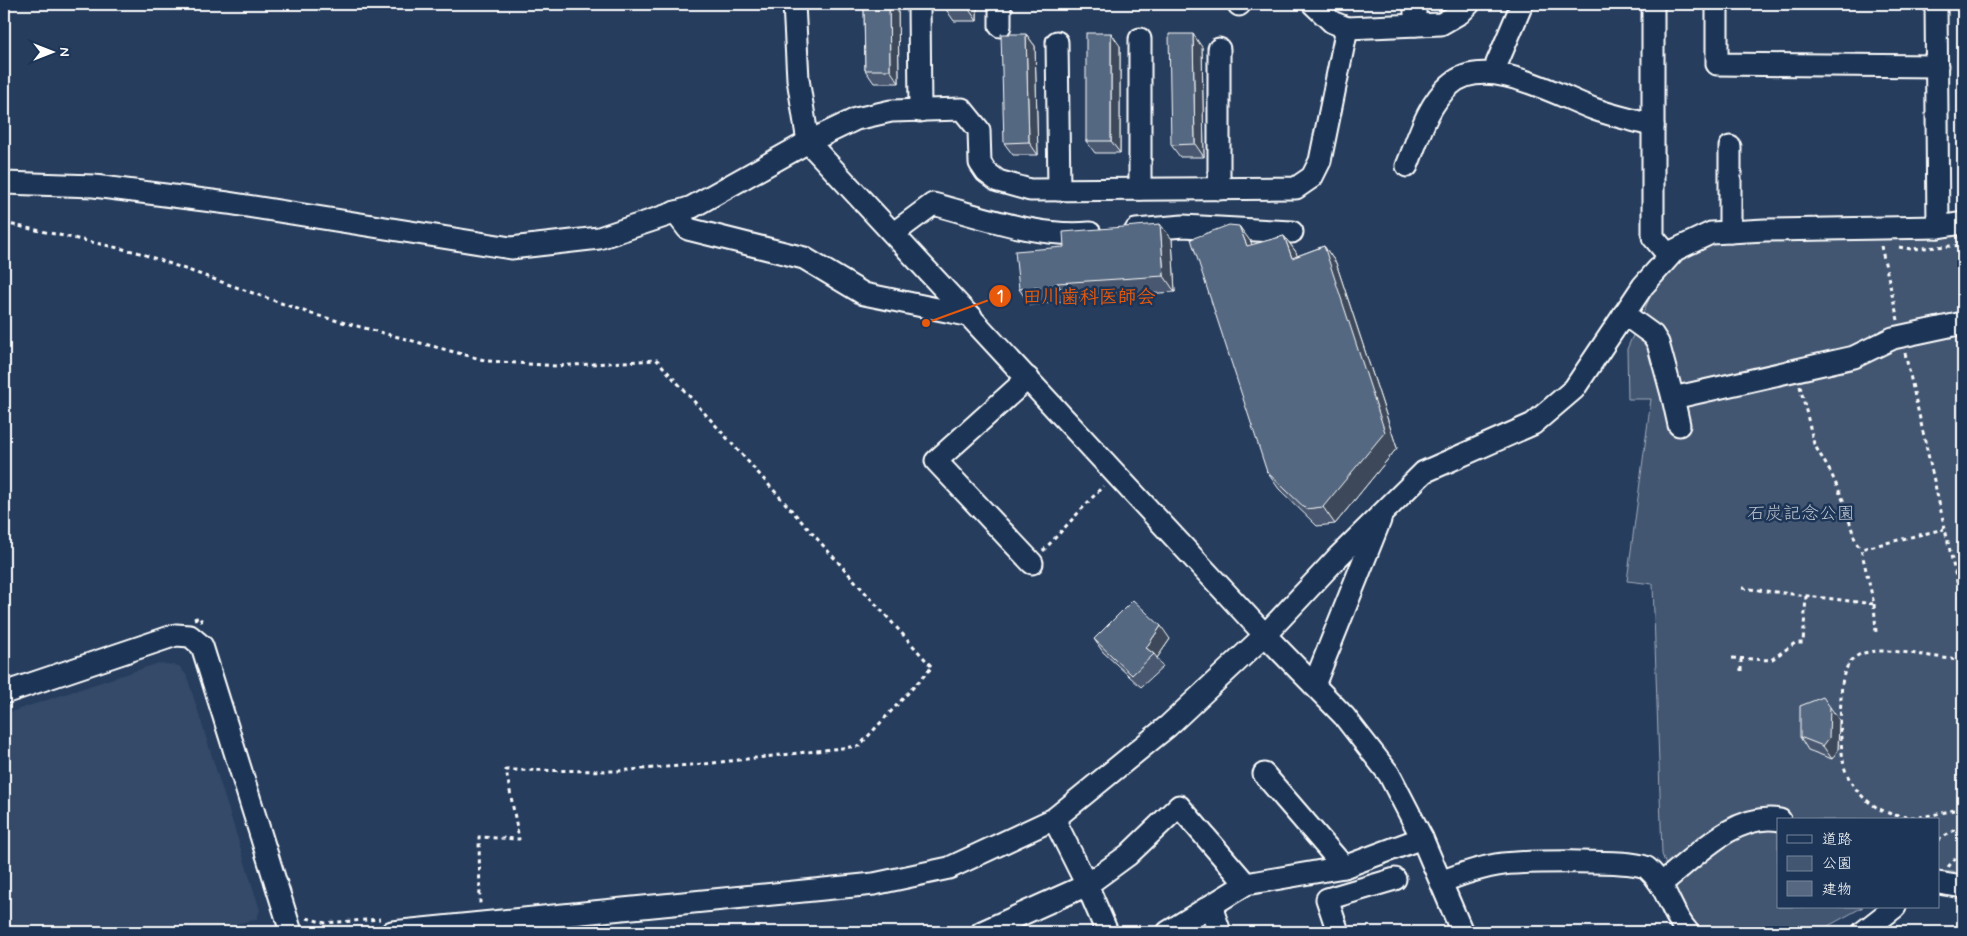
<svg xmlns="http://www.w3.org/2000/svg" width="1967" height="936" viewBox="0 0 1967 936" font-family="Mynerve,'Klee One',sans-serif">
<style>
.built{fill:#344a68}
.green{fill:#425672;stroke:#a0aab8}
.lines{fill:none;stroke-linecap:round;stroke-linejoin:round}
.minor-casing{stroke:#fff;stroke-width:25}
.path{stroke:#fff;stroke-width:3;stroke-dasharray:4 4;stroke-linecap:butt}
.minor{stroke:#1d3557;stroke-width:21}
.wall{fill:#49596f;stroke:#fff}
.shaded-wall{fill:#3c485a;stroke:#fff}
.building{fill:#556781;stroke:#fff}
.labels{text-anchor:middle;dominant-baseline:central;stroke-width:5;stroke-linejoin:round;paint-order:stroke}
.park-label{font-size:18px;fill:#bdc4ce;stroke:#1d3557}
.leader{fill:none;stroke:#e8590c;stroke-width:2}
.callout-dot{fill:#e8590c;stroke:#1d3557;stroke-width:2}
.mark-label{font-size:15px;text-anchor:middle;font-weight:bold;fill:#fff}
.callout-label{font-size:19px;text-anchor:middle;font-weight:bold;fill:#e8590c;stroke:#1d3557;stroke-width:5;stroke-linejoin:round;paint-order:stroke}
</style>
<rect width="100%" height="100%" fill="#263d5e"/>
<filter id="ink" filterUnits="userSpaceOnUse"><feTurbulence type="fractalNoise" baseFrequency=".02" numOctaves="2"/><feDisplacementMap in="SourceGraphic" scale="10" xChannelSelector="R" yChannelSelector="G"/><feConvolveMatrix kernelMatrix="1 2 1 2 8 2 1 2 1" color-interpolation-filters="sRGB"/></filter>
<g filter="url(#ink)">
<polygon class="built" points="159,663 179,666 187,676 260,910 257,919 202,932 4,932 4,714"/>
<polygon class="green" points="1963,236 1963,873 1938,871 1938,820 1778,820 1778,907 1863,907 1817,932 1702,932 1693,923 1678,900 1662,854 1653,584 1627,581 1651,399 1628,399 1627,349 1653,290 1684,255 1703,245 1762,239"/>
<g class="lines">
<defs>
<g id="minor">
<polyline points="794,4 798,79 808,142 1265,635 1344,716 1389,774 1422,838 1462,932"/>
<polyline points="919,4 920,111"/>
<polyline points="1313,4 1332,22 1347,28 1441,24 1460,13 1469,4"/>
<polyline points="1653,4 1653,237 1669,256"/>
<polyline points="1717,4 1717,64 1937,66"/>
<polyline points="1936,4 1938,227"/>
<polyline points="1239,5 1240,4"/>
<polyline points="1415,25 1415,4"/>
<polyline points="1000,26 1000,4"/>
<polyline points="1140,39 1140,189"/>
<polyline points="1057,42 1059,190"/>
<polyline points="1219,49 1219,189"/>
<polyline points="1495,73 1497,63 1522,4"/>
<polyline points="1730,147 1730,232"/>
<path d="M1407 166C1418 139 1427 105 1450 85 1485 53 1557 95 1594 109 1613 116 1634 120 1653 126"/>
<polyline points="4,183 94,186 228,203 511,248 599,238 692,207 808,142 856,119 891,111 962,109 979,130 980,163 986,172 998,181 1030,190 1296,188 1312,177 1320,161 1347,28"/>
<polyline points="675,212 688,229 804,258 864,294 971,316"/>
<polyline points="1136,230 1183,226 1292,232"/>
<path d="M894 233 933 204C983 217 1038 238 1090 233"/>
<polyline points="1624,314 1653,335 1658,343 1673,398 1854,357 1893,338 1963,323"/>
<polyline points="1028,378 936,461 1032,563"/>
<polyline points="1673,398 1679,425"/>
<polyline points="1314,685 1380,520"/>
<polyline points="4,693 176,635 190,636 202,646 291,932"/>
<polyline points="1264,774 1344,867"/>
<polyline points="1054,819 1087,885 1107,932"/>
<path d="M1441 882C1461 874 1481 867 1503 864 1523 862 1637 859 1647 868 1668 886 1670 913 1688 932"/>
<path d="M1662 883C1694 858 1736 811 1780 820"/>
<polyline points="1938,883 1963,887"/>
<polyline points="1211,906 1220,932"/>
<polyline points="392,932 874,884 949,868 1054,819 1168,726 1265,635 1338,557 1424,472 1533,424 1574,389 1643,286 1675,250 1711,233 1765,230 1938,227 1963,223"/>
<polyline points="982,932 1087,885 1128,855 1179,806 1246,884"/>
<polyline points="1168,932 1246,884 1344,867 1422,838"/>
<polyline points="1338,932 1327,899 1395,879"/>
<polyline points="1863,932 1895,907"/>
</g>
</defs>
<use href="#minor" class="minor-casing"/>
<g class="path">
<polyline points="4,223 137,252 312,314 488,361 557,366 657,360 932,667 859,746 704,764 617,771 506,770 519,839 479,837 480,905"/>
<polyline points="1881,246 1898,320"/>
<polyline points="1899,247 1911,249 1963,245"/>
<polyline points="1905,353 1963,608"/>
<polyline points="1800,386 1814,444 1831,473 1843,500 1856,543 1861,549"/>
<polyline points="1043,551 1103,486"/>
<polyline points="1742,588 1874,604 1861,549 1944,529"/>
<polyline points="1874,604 1876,632"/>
<polyline points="194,619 200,617 202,623"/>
<polyline points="1732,658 1771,660 1795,643 1803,643 1806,596"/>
<polyline points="1741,659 1741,675"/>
<path d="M1963 660C1938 659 1883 645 1861 654 1853 657 1847 665 1844 674 1839 689 1839 757 1846 772 1855 794 1876 812 1900 816 1921 820 1943 812 1963 808"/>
<polyline points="1938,840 1963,825"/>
<polyline points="1948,867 1963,850"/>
<polyline points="307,918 325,923 380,919"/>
</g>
<use href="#minor" class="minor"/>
</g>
<g class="wall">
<polygon points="864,4 898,4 899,83 874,83 865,70"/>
<polygon points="977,4 977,21 954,21 945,8"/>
<polygon points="1026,34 1035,46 1038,155 1013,155 1004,143"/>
<polygon points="1120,46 1120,153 1095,153 1086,141"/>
<polygon points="1202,47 1204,157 1180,157 1171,145"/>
<polygon points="1239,226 1252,245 1284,236 1296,252 1297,256 1324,246 1336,263 1397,448 1335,524 1317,526 1279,489 1267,472"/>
<polygon points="1172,239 1175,292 1068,299 1068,301 1030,305 1019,289"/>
<polygon points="1094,639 1170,639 1157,658 1163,667 1141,687 1103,652"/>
<polygon points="1839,720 1838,750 1832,759 1808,750 1800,737"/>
</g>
<g class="shaded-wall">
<polygon points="889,4 898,4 899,83 890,70"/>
<polygon points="968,4 977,4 977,21 968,8"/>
<polygon points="1111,33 1120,46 1120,153 1111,141"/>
<polygon points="1026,34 1035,46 1038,155 1029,142"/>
<polygon points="1193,34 1202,47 1204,157 1195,144"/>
<polygon points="1160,224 1172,239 1175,292 1164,276"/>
<polygon points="1239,226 1251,242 1259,263 1247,246"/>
<polygon points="1284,236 1296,252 1304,275 1292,258"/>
<polygon points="1324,246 1336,263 1397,448 1335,524 1323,507"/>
<polygon points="1057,283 1068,299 1068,301 1057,285"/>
<polygon points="1161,626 1170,639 1157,658 1154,654 1146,648"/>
<polygon points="1830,707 1839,720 1838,750 1832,759 1823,746"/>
</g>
<g class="building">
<polygon points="864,4 889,4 890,70 865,70"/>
<rect x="945" y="4" width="23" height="4"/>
<rect x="1086" y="33" width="25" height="108"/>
<polygon points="1001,34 1026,34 1029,142 1004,143"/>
<polygon points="1169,34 1193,34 1195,144 1171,145"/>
<polygon points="1160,224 1164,276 1057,283 1057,285 1019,289 1015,251 1064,247 1063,232"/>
<polygon points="1229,225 1239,226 1247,246 1284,236 1292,258 1324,246 1385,432 1323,507 1306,509 1267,472 1191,239"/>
<polygon points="1133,600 1161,626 1146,648 1154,654 1132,675 1094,639"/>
<polygon points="1823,697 1830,707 1829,738 1823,746 1800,737 1800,706"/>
</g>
</g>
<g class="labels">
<g class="park-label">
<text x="1801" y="514">石炭記念公園</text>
</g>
</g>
<path class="leader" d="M926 323L1000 296"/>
<g class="callout-dot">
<circle cx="926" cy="323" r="5"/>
<circle cx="1000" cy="296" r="12"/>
</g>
<g class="mark-label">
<text x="1000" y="301">1</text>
</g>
<g class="callout-label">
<text x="1089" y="303">田川歯科医師会</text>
</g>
<rect width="1967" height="936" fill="none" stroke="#1d3557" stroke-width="20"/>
<rect x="10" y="10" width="1947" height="916" fill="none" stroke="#fff" stroke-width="2" filter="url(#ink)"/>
<rect x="1777" y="818" width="162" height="90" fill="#1d3557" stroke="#77869a"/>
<rect x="1787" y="835" width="25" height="8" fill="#1d3557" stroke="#77869a"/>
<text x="1822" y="844" font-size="15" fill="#ffffff">道路</text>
<rect x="1787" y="856" width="25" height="15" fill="#425672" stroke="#77869a"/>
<text x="1822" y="868" font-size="15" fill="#ffffff">公園</text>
<rect x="1787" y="881" width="25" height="15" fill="#556781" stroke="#77869a"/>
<text x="1822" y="894" font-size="15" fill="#ffffff">建物</text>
<g transform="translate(52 52) rotate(90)" stroke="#1d3557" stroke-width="4" paint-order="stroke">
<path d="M0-4L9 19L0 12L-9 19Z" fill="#ffffff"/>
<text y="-8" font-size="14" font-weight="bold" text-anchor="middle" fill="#ffffff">N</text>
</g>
</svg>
